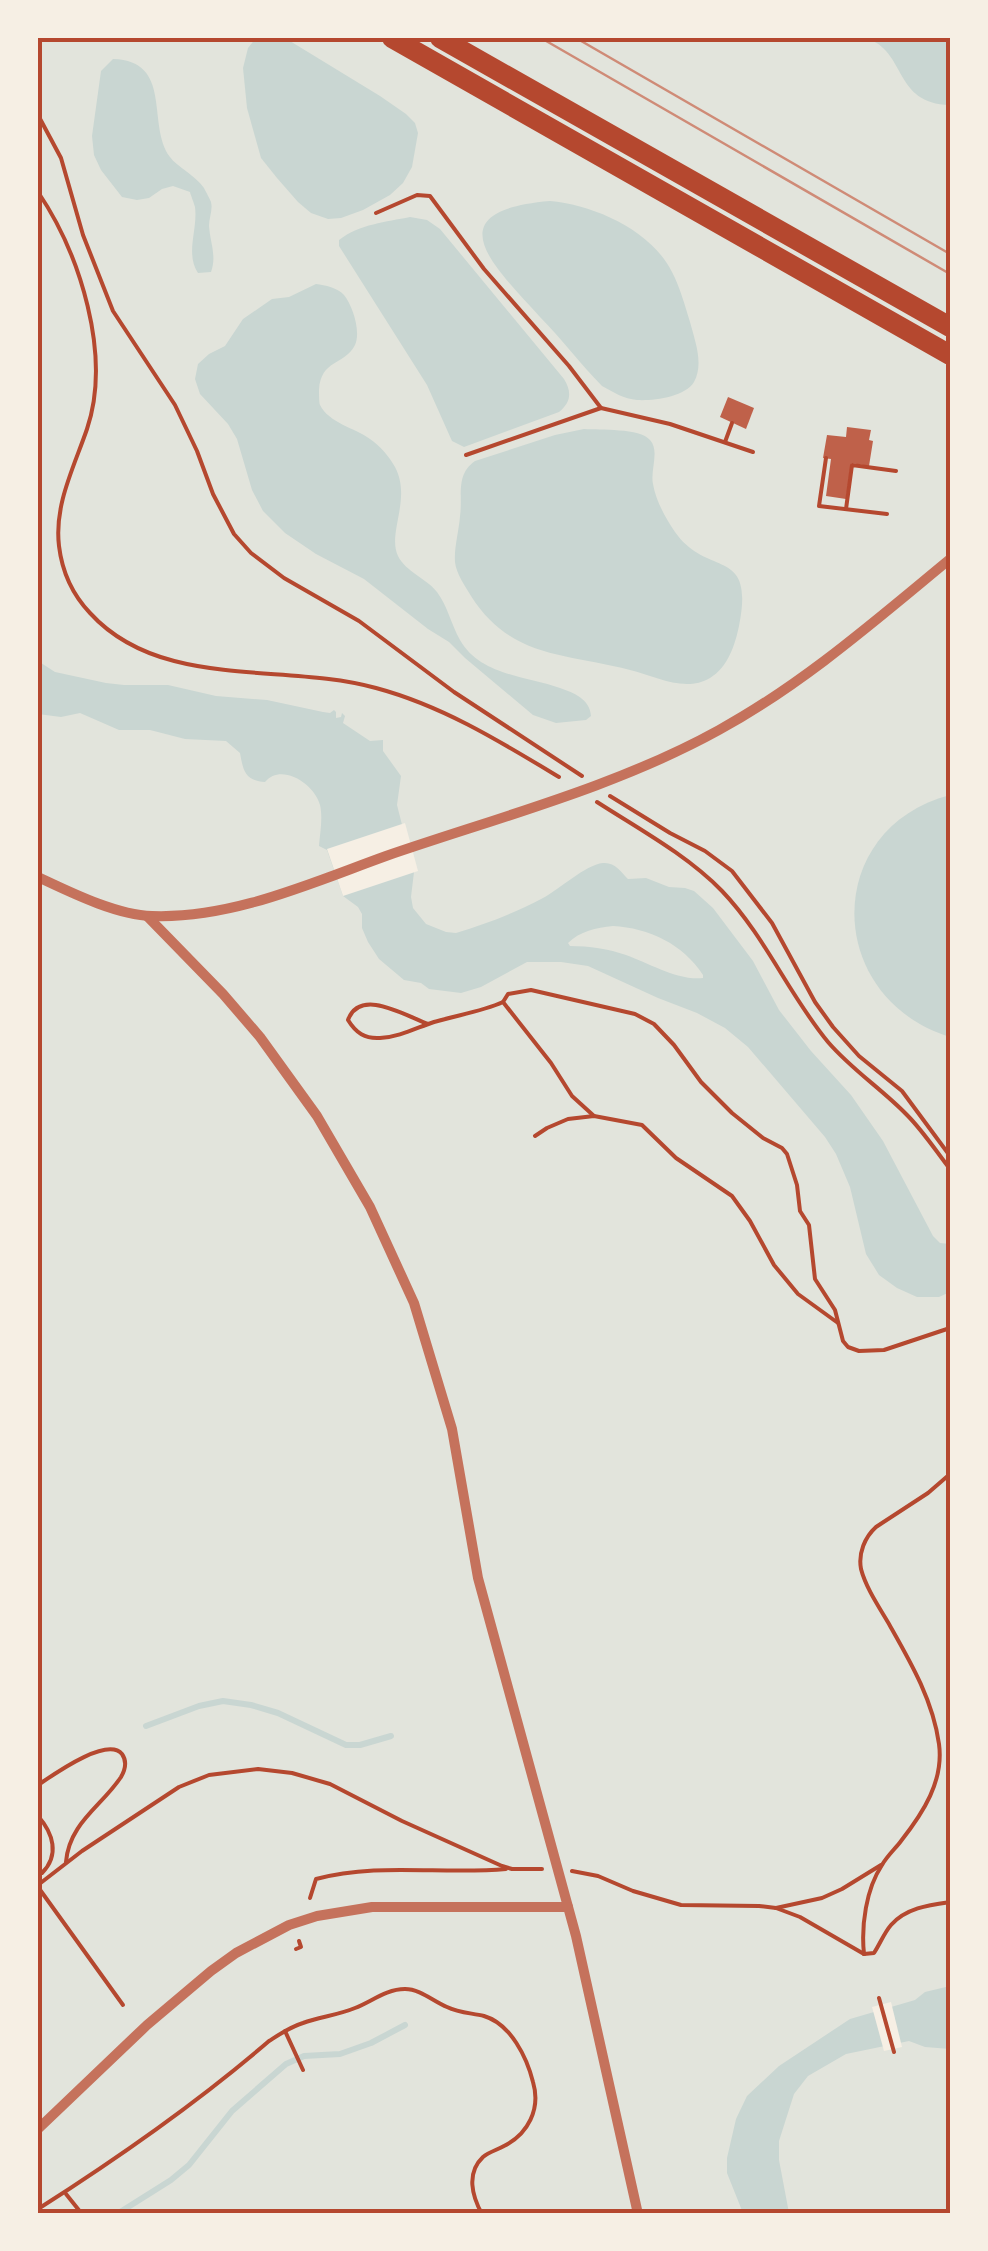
<svg xmlns="http://www.w3.org/2000/svg" width="988" height="2251" viewBox="0 0 988 2251" font-family="'Nunito Sans',sans-serif">
<style>
.green{fill:#e2e4dc}
.water{fill:#c9d6d2;fill-rule:evenodd}
.pier{fill:#f6efe4}
.lines{fill:none;stroke-linecap:round;stroke-linejoin:round}
.stream{stroke:#c9d6d2;stroke-width:6}
.building{fill:#bf614a}
.path{stroke:#b5482f;stroke-width:4}
.minor{stroke:#c5725c;stroke-width:10}
.primary{stroke:#b5482f;stroke-width:20}
.tram{stroke:#cf8b77;stroke-width:2.5}
.neatline{fill:none;stroke:#b5482f;stroke-width:4}
</style>
<rect width="100%" height="100%" fill="#f6efe4"/>
<polygon class="green" points="38,38 950,38 950,2213 38,2214"/>
<g class="water">
<polygon points="256,38 285,38 380,96 406,114 415,123 418,133 412,167 403,183 390,195 363,210 341,218 328,219 311,213 298,202 277,178 261,158 247,108 243,68 248,48"/>
<path d="M866 38H950V105C893 104 907 51 866 38Z"/>
<path d="M113 59C174 61 146 125 170 157 177 167 194 174 204 188 205 190 211 201 211 202 213 210 209 218 209 226 210 242 217 256 211 272L198 273C185 253 198 230 195 207 195 206 190 193 190 192L173 186 162 189 149 198 137 200 122 197 101 170 94 155 92 136 101 71Z"/>
<path d="M550 201C594 205 651 230 672 272 680 287 685 306 690 322 695 341 704 364 694 382 685 397 653 401 637 400 624 399 613 392 602 386 580 364 562 339 540 317 494 266 433 211 550 201Z"/>
<path d="M410 217 427 220 440 229 564 379C572 392 571 402 559 412L464 447 452 441 427 385 339 246V240C360 224 386 222 410 217Z"/>
<path d="M316 284C325 285 338 288 344 295 353 306 361 332 355 345 344 366 321 359 319 390 319 392 319 403 320 405 329 423 355 428 370 439 380 446 389 456 395 467 412 499 387 533 398 556 406 572 426 578 437 592 448 607 451 624 460 640 480 675 525 676 560 688 574 693 590 699 591 716L586 720 556 723 533 715 465 658 449 642 428 629 364 579 316 554 285 533 263 511 252 490 237 439 228 424 200 394 195 379 198 364 209 354 225 346 243 319 272 299 289 297Z"/>
<path d="M584 429C600 430 640 428 650 440 660 451 650 470 653 484 656 501 665 517 675 532 708 579 755 545 739 626 735 645 728 667 710 678 685 693 655 676 630 670 566 653 511 659 471 596 465 586 456 573 455 562 454 547 459 531 460 516 463 496 455 475 475 461L555 435Z"/>
<path d="M38 661 55 672 106 683 124 685H168L216 696 267 700 323 712 330 713 334 710 336 712V718L341 717 342 713 345 716 343 723 370 741 383 740V751L401 776 397 805 414 872 411 897 413 908 426 924 446 932 456 933C486 924 515 913 543 898 560 889 585 865 603 863 615 862 621 872 628 879L646 878 669 887 685 888 694 891 713 908 753 961 779 1010 811 1051 851 1095 883 1141 933 1236 940 1243 950 1244V1292L939 1297H917L897 1288 879 1275 866 1254 850 1187 836 1154 825 1137 748 1047 725 1028 697 1013 658 998 588 966 561 962H527L481 987 461 993 429 989 421 983 404 980 379 959 368 942 362 928V914L358 907 343 896 327 850 319 846C320 833 323 818 320 805 315 784 281 762 265 782 245 781 243 770 240 753L226 741 185 739 150 730H119L80 713 61 717 38 714ZM613 926C649 928 683 944 703 975V978C678 981 649 963 626 955 609 949 589 946 570 946L568 943C580 931 596 928 613 926Z"/>
<path d="M950 795V1037C824 998 821 829 950 795Z"/>
<polygon points="950,1986 950,2049 925,2047 909,2041 846,2054 808,2076 794,2094 779,2141 779,2160 789,2213 743,2213 727,2173 727,2158 736,2119 747,2096 779,2066 850,2019 915,2000 925,1992"/>
</g>
<g class="pier">
<polygon points="405,823 418,871 343,896 327,849"/>
<polygon points="891,2002 902,2047 884,2051 872,2007"/>
</g>
<g class="lines">
<g class="stream">
<polyline points="146,1726 199,1706 223,1701 251,1705 278,1713 346,1745 360,1745 391,1736"/>
<polyline points="117,2214 171,2180 189,2165 232,2111 286,2064 304,2056 340,2054 371,2043 405,2025"/>
</g>
</g>
<g class="building">
<polygon points="728,397 754,408 746,429 720,417"/>
<polygon points="847,427 871,430 869,440 873,441 869,466 851,463 846,499 826,496 831,459 823,458 827,435 846,437"/>
</g>
<g class="lines">
<g class="path">
<polyline points="38,115 61,158 83,235 113,311 175,405 197,451 213,494 234,534 251,553 284,578 359,621 454,692 582,776"/>
<path d="M38 192C80 254 112 355 87 429 74 467 54 505 59 546 62 571 72 594 90 613 161 691 284 662 376 688 443 706 501 742 559 777"/>
<polyline points="376,213 417,195 430,196 484,269 569,366 601,408 466,455"/>
<polyline points="601,408 670,424 753,452"/>
<polyline points="725,442 732,423"/>
<polyline points="826,458 819,506 887,514"/>
<polyline points="846,509 852,465 896,471"/>
<polyline points="610,796 670,833 705,851 732,871 772,923 815,1002 833,1027 859,1056 902,1091 950,1156"/>
<path d="M597 802C639 829 687 855 722 891 765 936 789 995 828 1042 852 1070 882 1089 907 1115 923 1131 936 1151 950 1169"/>
<path d="M428 1024C406 1016 360 987 348 1020 356 1033 365 1039 380 1038 399 1037 416 1028 434 1022 457 1015 481 1012 503 1002"/>
<polyline points="594,1116 572,1096 551,1063 503,1002 508,994 531,990 635,1014 654,1024 674,1045 701,1082 732,1113 763,1138 782,1148 787,1154 797,1185 800,1211 809,1225 815,1279 835,1310 843,1341 848,1347 859,1351 884,1350 950,1328"/>
<polyline points="535,1136 547,1128 568,1119 594,1116 642,1125 676,1158 732,1196 750,1221 774,1265 798,1294 838,1323"/>
<path d="M38 1785C53 1775 107 1736 122 1754 127 1761 125 1770 121 1777 102 1806 69 1823 66 1862"/>
<path d="M38 1816C53 1833 60 1855 42 1873"/>
<polyline points="572,1871 598,1876 633,1891 681,1905 759,1906 776,1908 800,1917 864,1954"/>
<polyline points="38,1885 82,1851 179,1787 209,1775 258,1769 292,1773 330,1784 402,1821 502,1866 512,1869 542,1869"/>
<polyline points="38,1887 123,2005"/>
<path d="M310 1898 316 1879C378 1862 443 1875 506 1869"/>
<polyline points="776,1908 822,1898 842,1889 881,1865"/>
<polyline points="296,1949 301,1947 299,1941"/>
<path d="M864 1954C861 1926 866 1889 882 1865 887 1856 895 1849 901 1841 923 1813 944 1781 939 1744 933 1700 910 1661 889 1624 879 1607 866 1588 861 1569 858 1553 865 1537 876 1527L928 1493 950 1474"/>
<path d="M864 1954 874 1953C880 1944 884 1933 891 1925 906 1908 929 1905 950 1902"/>
<polyline points="879,1998 894,2052"/>
<polyline points="285,2031 303,2070"/>
<polyline points="66,2194 82,2214"/>
<path d="M38 2209C118 2158 197 2103 269 2041 280 2034 290 2027 303 2023 320 2017 338 2015 355 2008 371 2002 386 1989 405 1989 420 1989 433 2001 447 2007 459 2013 472 2013 484 2016 511 2024 527 2058 533 2082 541 2109 528 2134 504 2146 497 2150 489 2152 483 2157 466 2173 472 2196 482 2214"/>
</g>
<g class="minor">
<path d="M38 877C70 892 116 915 152 916 232 919 311 883 386 856 496 818 616 787 719 730 803 684 876 620 950 559"/>
<polyline points="147,916 223,994 260,1037 317,1116 370,1207 414,1303 452,1429 478,1578 576,1936 638,2214"/>
<polyline points="38,2129 147,2025 211,1971 236,1953 289,1925 317,1916 372,1907 568,1907"/>
</g>
<g class="primary">
<polyline points="392,38 950,355"/>
<polyline points="440,38 950,327"/>
</g>
<g class="tram">
<polyline points="541,38 950,274"/>
<polyline points="576,38 950,254"/>
</g>
</g>
<rect width="988" height="2251" fill="none" stroke="#f6efe4" stroke-width="80"/>
<rect x="40" y="40" width="908" height="2171" class="neatline"/>
</svg>
